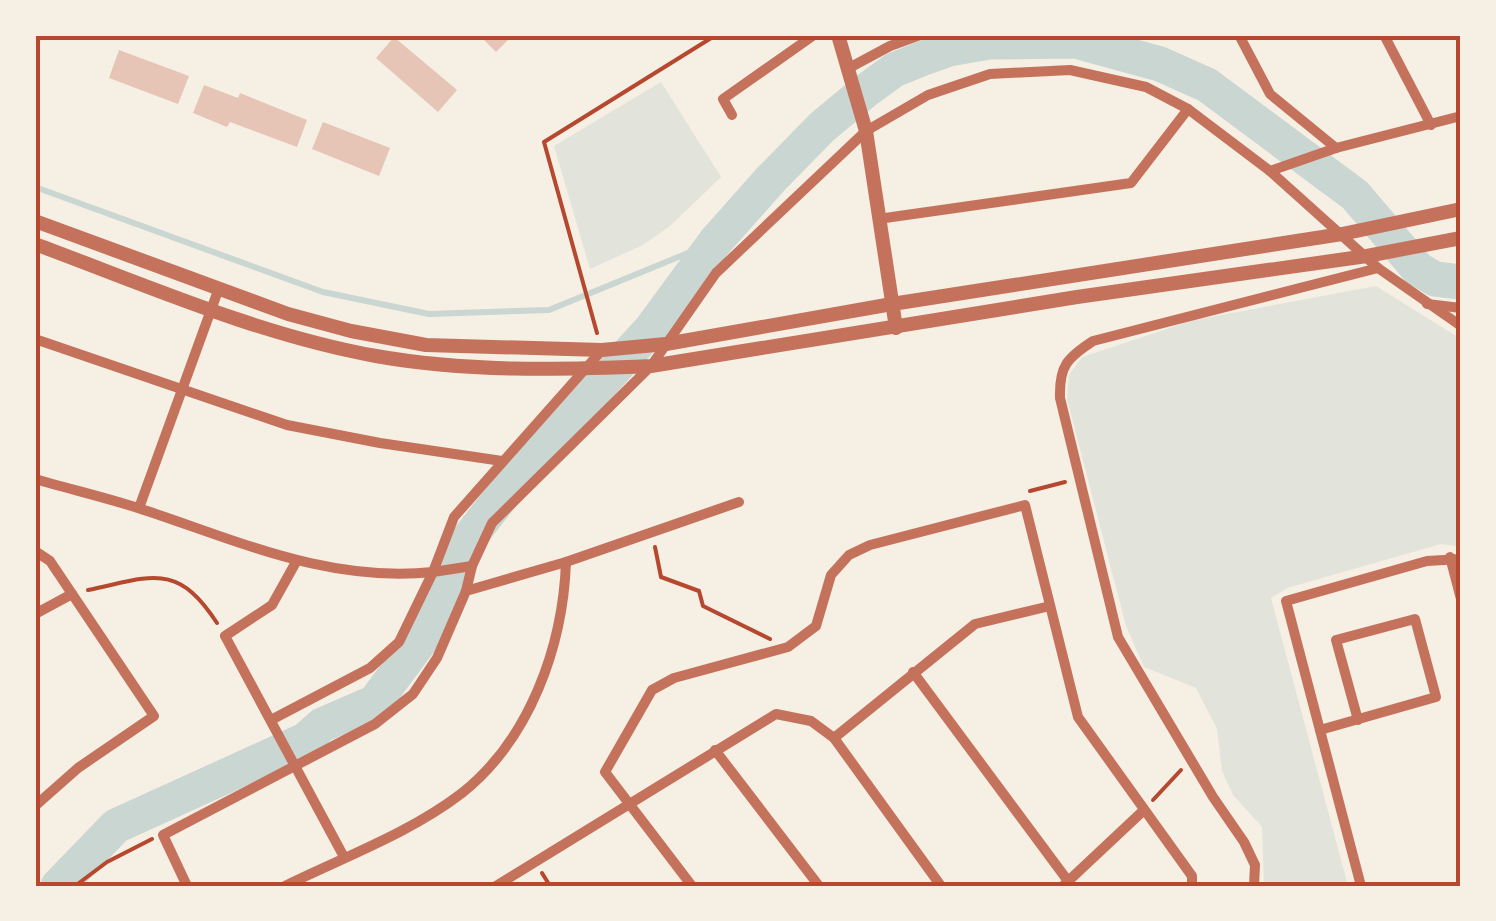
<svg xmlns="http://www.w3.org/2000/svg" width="1496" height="921" viewBox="0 0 1496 921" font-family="Ubuntu,sans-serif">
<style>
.green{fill:#e2e4dc}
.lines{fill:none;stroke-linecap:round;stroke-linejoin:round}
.stream{stroke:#c9d6d2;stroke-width:6}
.river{stroke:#c9d6d2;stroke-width:35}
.building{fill:#e6c5b7}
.path{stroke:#b5482f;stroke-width:4}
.minor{stroke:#c5725c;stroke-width:10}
.tertiary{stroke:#c5725c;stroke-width:14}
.neatline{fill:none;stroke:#b5482f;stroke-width:4}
</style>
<rect width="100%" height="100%" fill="#f6efe4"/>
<g class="green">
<polygon points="661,82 721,177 670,226 643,245 590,269 554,146"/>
<polygon points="1376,286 1461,339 1461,547 1441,544 1287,588 1271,598 1348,886 1264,886 1262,827 1233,795 1222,771 1217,729 1196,688 1144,667 1126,626 1067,399 1069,375 1082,357 1194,320"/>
</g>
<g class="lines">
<polyline class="stream" points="35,187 323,292 429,314 549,310 715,242"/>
<polyline class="river" points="58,886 116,826 305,740 322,725 375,702 429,629 461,548 524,468 651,329 715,242 771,179 822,127 864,92 894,70 921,59 949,49 989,42 1076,41 1160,64 1207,85 1355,195 1418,269 1435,279 1461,282"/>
</g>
<g class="building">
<polygon points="479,35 513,35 496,52"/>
<polygon points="394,37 457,90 438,112 376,58"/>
<polygon points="119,50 189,76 178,104 109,78"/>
<polygon points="204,85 238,98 240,93 307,120 297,147 230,122 227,127 193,113"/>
<polygon points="323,122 390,148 379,176 312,149"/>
</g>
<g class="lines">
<g class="path">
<polyline points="597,333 544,142 716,35"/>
<polyline points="1030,491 1065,482"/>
<polyline points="655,547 661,577 699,591 703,606 770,639"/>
<path d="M88 590C151 577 177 561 217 623"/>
<polyline points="1153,800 1181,770"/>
<polyline points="542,873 550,886"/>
<polyline points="75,886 107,862 152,839"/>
</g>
<g class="minor">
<polyline points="1239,35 1270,94 1336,148"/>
<polyline points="1384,35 1431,125"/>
<polyline points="849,68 890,46 920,35"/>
<polyline points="732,115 723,99 814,35"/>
<polyline points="1270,171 1336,148 1461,116"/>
<polyline points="878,219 1131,183 1188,109"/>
<polyline points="1427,304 1461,308"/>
<polyline points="35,339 287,425 380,443 502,461"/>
<path d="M35 479C69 489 104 497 138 508 237 540 326 583 433 572L454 517 602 350"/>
<polyline points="139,508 219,288"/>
<polyline points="35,551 50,561 154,716 78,768 35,806"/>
<polyline points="1450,557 1461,599"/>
<polyline points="296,562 272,605 225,636 344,857"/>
<polyline points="466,591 472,566 492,523 651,366 716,273 866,131 928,95 990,74 1070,70 1146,87 1188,109 1270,171 1378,268 1461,326"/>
<polyline points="35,614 72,594"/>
<polyline points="913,672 1068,881"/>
<polyline points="271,720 370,668 399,642 433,572 472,566"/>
<polyline points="1320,730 1436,697 1415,619 1336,640 1358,720"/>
<polyline points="834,738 975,624 1050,606"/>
<polyline points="715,750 819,886"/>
<polyline points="187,886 163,835 375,724 413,694 437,658 466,591 566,562 739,502"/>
<path d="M285 886C344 857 410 833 462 793 530 739 563 646 566 562"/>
<polyline points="496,886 776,714 811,721 834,738 941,886"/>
<polyline points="692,886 605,772 652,690 674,678 788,647 816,626 831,575 849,555 870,545 1025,505 1078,717 1192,876 1192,886"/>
<polyline points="1063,886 1144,810"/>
<path d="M1254 886 1255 865 1244 842 1213 797 1118 637 1060 398C1059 366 1067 358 1093 341L1378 268"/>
<polyline points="1361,886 1286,601 1427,561 1461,559"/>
</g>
<g class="tertiary">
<polyline points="838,35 866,131 896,328"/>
<polyline points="35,221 288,314 351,331 426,345 602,350 666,344 892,304 1342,234 1461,209"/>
<path d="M35 244C146 285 259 335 376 356 466 372 560 370 651 366L1077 297 1367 256 1461 238"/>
</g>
</g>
<rect width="1496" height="921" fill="none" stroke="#f6efe4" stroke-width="75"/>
<rect x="38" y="38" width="1420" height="846" class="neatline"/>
</svg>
